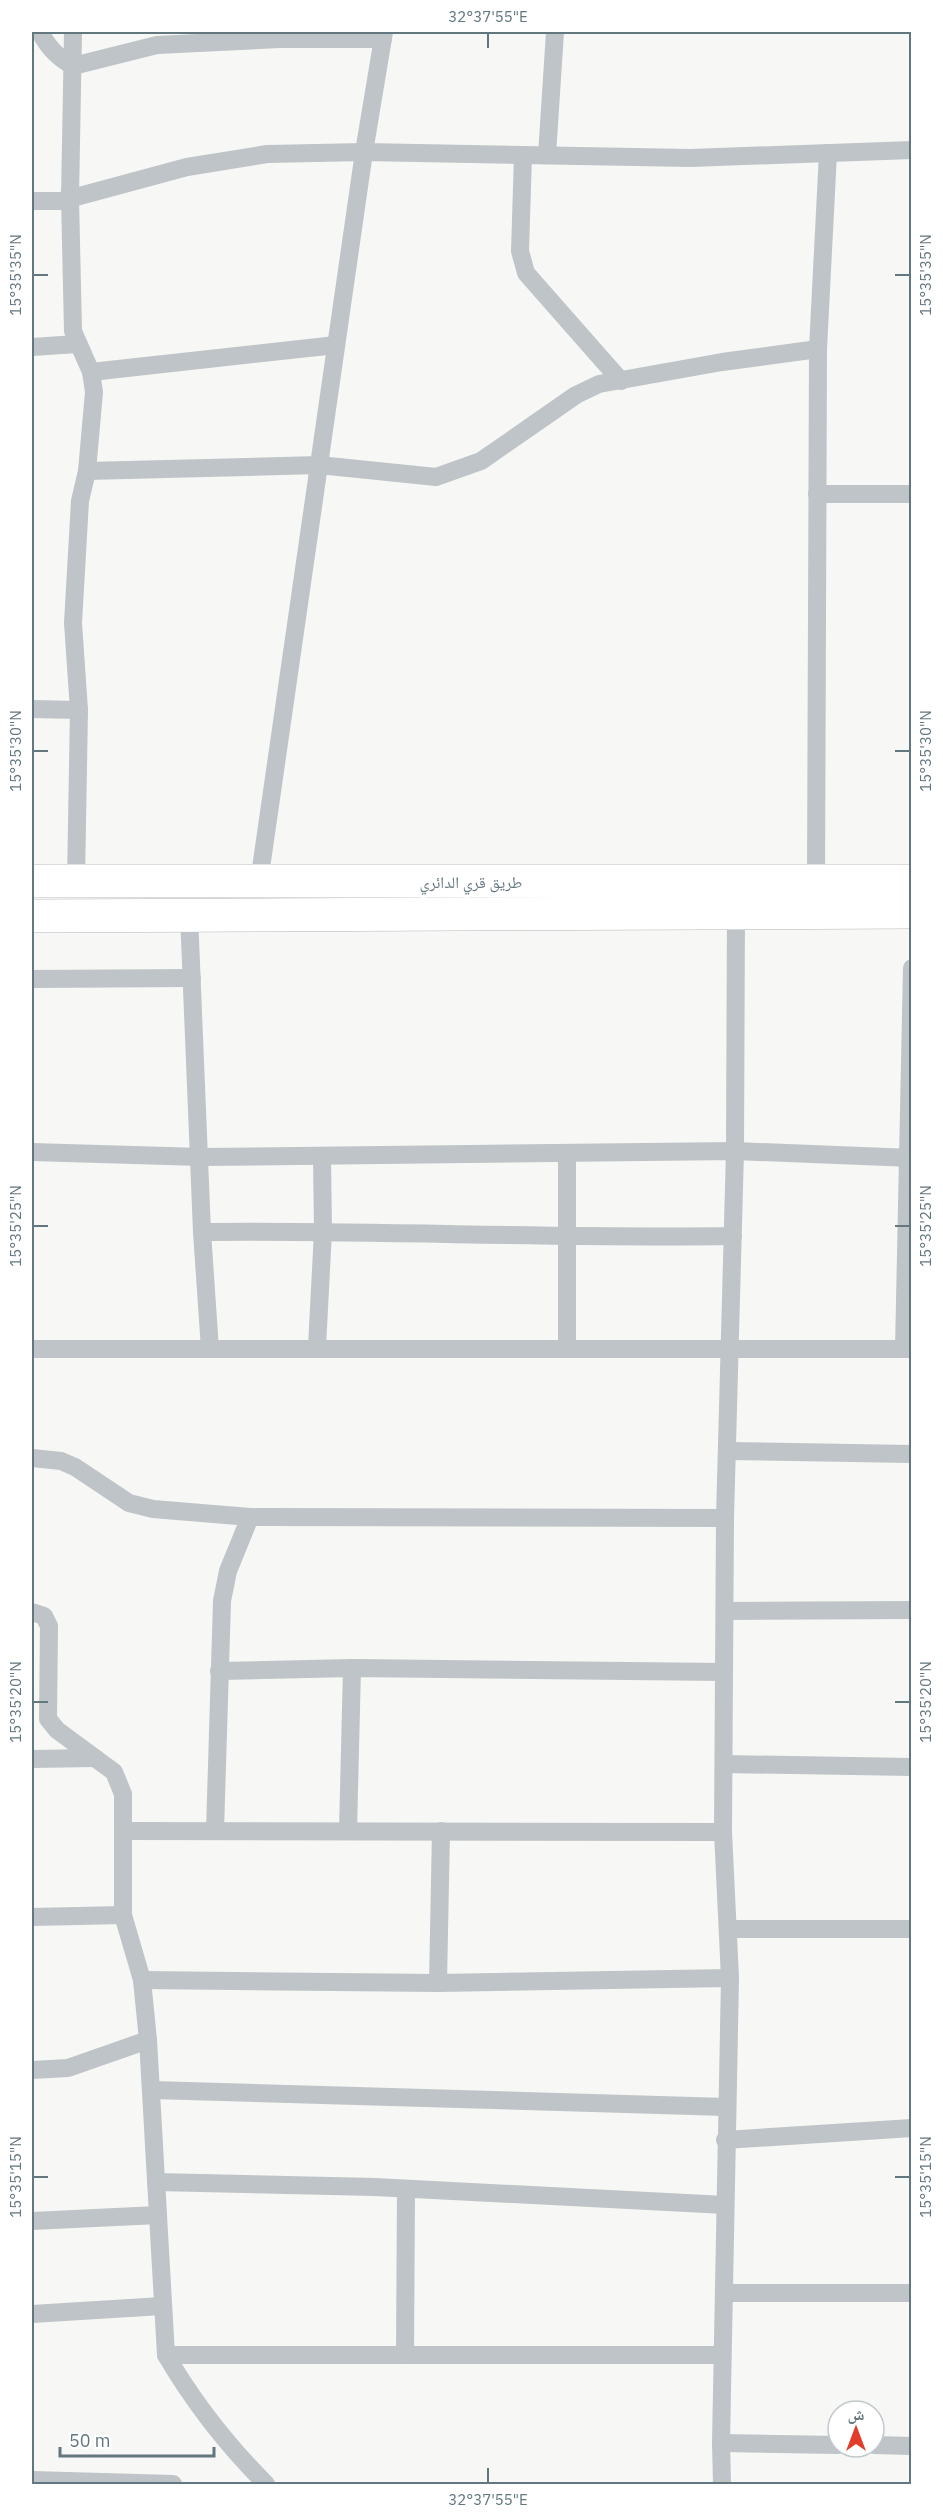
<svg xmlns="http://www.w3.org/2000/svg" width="943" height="2516" viewBox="0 0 943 2516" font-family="'IBM Plex Sans','Noto Naskh Arabic',sans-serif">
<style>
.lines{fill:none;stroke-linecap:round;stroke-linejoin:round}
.highway-casing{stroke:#b2b7ba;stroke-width:34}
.street{stroke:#bec4c7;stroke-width:18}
.highway{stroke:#fff;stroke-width:33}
.ticks{fill:none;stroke:#63777f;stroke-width:2}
.labels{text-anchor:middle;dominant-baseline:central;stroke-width:6;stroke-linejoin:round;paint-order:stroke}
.street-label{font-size:16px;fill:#63777f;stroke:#fff}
.neatline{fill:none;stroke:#63777f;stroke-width:2}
.ticks-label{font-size:15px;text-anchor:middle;fill:#63777f}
</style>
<rect width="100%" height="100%" fill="#f7f7f5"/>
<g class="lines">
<defs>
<g id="highway">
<polyline points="32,881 912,881"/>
<polyline points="32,916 912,912"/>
</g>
</defs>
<use href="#highway" class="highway-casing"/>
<g class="street">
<path d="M40 32C48 47 57 57 73 66L157 45 279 39H383"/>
<polyline points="73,32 70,198 73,331 91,372 94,392 87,471 80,501 73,623 79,710 76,880"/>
<polyline points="523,155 520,251 526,273 621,381"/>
<polyline points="547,155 555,32"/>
<polyline points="32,201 61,201 187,167 267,154 364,152 691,158 912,150"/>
<polyline points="32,347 77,344"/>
<polyline points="91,372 336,345"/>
<polyline points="87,471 319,465 436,477 481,461 576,395 599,384 722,362 818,349"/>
<polyline points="817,494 912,494"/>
<polyline points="32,709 79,710"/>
<polyline points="259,882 364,152 384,32"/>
<polyline points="816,882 818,349 828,153"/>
<polyline points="189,915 202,1232 210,1349"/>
<polyline points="32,979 192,978"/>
<polyline points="32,1152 201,1157 735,1151 912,1158"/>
<path d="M202 1232C379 1230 556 1239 733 1236"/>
<polyline points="317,1347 323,1231 322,1157"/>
<polyline points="567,1347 567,1153"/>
<polyline points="32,1349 912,1349"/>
<polyline points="904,1349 912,968"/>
<polyline points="727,1451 912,1454"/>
<polyline points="32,1458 61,1461 75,1467 129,1503 153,1509 250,1517 725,1518"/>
<polyline points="725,1611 912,1610"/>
<path d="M32 1612 44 1616 49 1626 48 1719 57 1730 114 1772 123 1794V1915L142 1980 148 2040 166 2355C194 2403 227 2445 266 2484"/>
<polyline points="219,1671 352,1668 724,1672"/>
<polyline points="32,1759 95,1758"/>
<polyline points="724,1764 912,1767"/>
<polyline points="123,1831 723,1832"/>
<polyline points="215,1831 222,1601 228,1571 250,1517"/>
<polyline points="348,1831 352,1668"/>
<polyline points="32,1917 123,1915"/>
<polyline points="728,1929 912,1929"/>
<polyline points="142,1980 438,1983 730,1978"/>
<polyline points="438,1983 441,1831"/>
<polyline points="32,2070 68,2068 148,2040"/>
<polyline points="152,2090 726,2107"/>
<polyline points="725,2140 912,2128"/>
<polyline points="156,2182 375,2187 725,2205"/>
<polyline points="32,2221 158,2215"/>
<polyline points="725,2293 912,2293"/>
<polyline points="32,2314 162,2306"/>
<polyline points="166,2355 722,2355"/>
<polyline points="405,2355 406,2190"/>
<polyline points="721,2443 838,2445"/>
<polyline points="874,2445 912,2446"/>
<polyline points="32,2480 173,2484"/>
<polyline points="722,2484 721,2443 730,1978 723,1832 725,1518 735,1151 736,906"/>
</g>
<use href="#highway" class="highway"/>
</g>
<path class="ticks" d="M488 33V48M33 275H48M895 275H910M33 751H48M895 751H910M33 1226H48M895 1226H910M33 1702H48M895 1702H910M33 2177H48M895 2177H910M488 2468V2483"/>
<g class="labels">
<g class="street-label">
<text x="471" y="882">طريق قري الدائري</text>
</g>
</g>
<rect width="943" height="2516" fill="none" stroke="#ffffff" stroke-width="66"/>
<g transform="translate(856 2429)"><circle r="28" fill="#ffffff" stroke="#c1c9cc" stroke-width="1.5"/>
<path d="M0-4.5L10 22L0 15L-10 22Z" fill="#e23c2a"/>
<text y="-9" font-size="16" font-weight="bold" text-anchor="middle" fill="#63777f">ش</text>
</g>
<path d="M60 2447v9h154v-9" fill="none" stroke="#63777f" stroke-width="3"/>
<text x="69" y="2447" font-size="18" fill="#63777f" stroke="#ffffff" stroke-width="4.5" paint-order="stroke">50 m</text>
<rect x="33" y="33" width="877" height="2450" class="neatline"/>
<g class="ticks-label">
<text x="488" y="22">32°37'55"E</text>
<text transform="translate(16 275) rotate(-90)" y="5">15°35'35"N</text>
<text transform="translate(926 275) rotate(-90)" y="5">15°35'35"N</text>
<text transform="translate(16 751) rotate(-90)" y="5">15°35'30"N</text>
<text transform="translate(926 751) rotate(-90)" y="5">15°35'30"N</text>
<text transform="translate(16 1226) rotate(-90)" y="5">15°35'25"N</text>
<text transform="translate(926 1226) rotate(-90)" y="5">15°35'25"N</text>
<text transform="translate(16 1702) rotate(-90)" y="5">15°35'20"N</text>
<text transform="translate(926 1702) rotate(-90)" y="5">15°35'20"N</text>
<text transform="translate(16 2177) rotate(-90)" y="5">15°35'15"N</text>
<text transform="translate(926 2177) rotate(-90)" y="5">15°35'15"N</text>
<text x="488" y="2505">32°37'55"E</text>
</g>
</svg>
